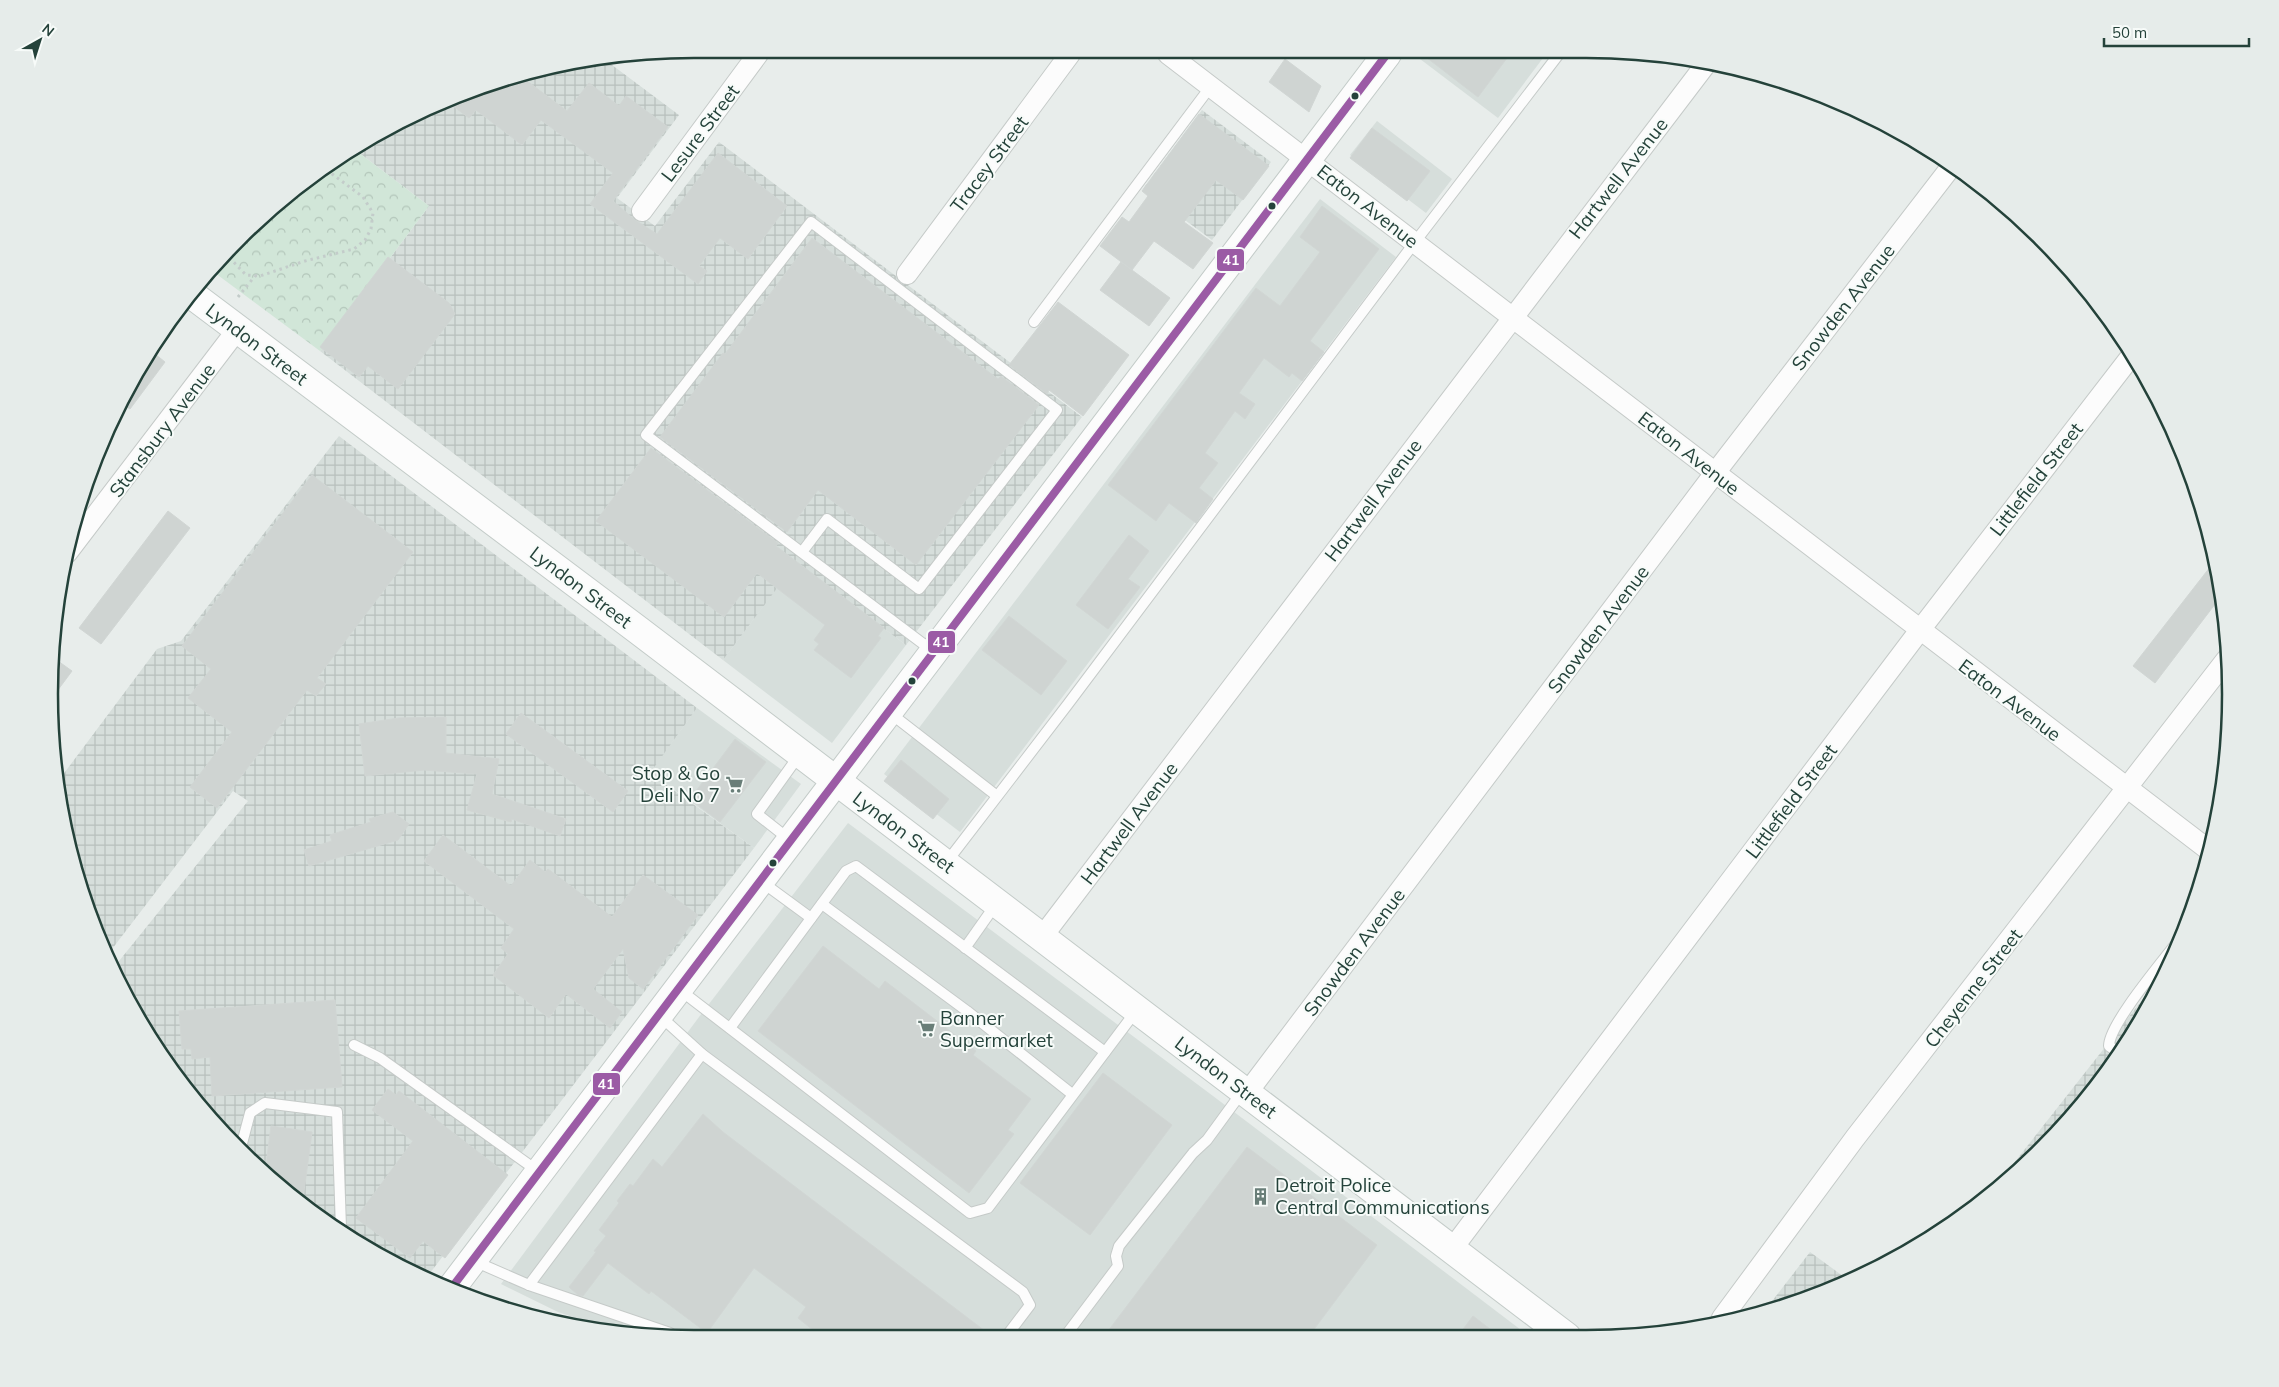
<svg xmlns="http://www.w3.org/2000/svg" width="2279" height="1387" viewBox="0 0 2279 1387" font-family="Mulish,sans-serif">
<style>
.built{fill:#d6dedb}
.industrial{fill:url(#industrial-grid)}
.forest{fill:url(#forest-crowns)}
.building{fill:#cfd4d2;stroke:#d1d6d4}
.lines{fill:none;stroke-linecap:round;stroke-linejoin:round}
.lane-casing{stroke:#c5cac8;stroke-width:12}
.street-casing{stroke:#c5cac8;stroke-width:22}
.secondary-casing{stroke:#c3cbc8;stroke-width:30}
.path{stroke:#c3ccca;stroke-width:3;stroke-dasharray:2.5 4;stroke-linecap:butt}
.lane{stroke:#fcfcfc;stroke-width:10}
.street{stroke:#fcfcfc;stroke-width:20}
.secondary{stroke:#fcfcfc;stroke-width:28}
.bus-1-casing{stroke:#f7fbf9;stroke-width:11}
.bus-1{stroke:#9b5ba5;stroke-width:8}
.bus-dot{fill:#24423a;stroke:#f7fbf9;stroke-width:2}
.labels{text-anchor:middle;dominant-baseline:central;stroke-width:4;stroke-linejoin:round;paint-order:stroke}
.street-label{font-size:19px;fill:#24423a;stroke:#f7fbf9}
.poi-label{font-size:19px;fill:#24423a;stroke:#f7fbf9;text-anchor:start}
.rim{fill:none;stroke:#24423a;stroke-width:2.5}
.line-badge{stroke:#f7fbf9;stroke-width:2}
.badge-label{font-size:14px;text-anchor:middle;font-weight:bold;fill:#fff}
</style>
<defs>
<pattern id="industrial-grid" width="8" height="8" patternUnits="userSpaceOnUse" patternTransform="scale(1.25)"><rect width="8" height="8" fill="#d6dedb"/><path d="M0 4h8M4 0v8" fill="none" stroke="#b8c0bd"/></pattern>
<pattern id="forest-crowns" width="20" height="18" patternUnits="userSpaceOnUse" patternTransform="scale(1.25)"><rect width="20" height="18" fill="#d1e6d8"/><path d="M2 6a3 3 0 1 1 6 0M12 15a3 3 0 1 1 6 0" fill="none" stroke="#b3c6ba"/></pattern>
</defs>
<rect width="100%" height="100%" fill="#e8edeb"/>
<g class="built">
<polygon points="1423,54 1546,54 1498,118 1420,59"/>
<polygon points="1377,121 1452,179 1426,213 1350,155"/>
<polygon points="1320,199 1396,257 960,832 884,774"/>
<polygon points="796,562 906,645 832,743 723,660"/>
<polygon points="697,708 801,784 754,848 650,772"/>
<polygon points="848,823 1213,1096 1529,1336 621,1333 558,1312 501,1284 699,1017"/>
</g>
<g class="industrial">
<polygon points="600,56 679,115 617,198 655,226 719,142 1082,417 906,645 796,563 723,660 320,351 429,206 354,149 408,115 487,83"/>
<polygon points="1202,110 1271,162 1212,240 1143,189"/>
<polygon points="339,436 697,708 650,773 754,848 427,1277 301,1205 237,1149 158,1052 115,966 248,801 233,791 109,953 83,900 56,784 157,649 181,641"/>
<polygon points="2168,967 2164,978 2097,1086 2011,1178 1992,1191"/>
<polygon points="1810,1252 1847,1279 1792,1304 1766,1309"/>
</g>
<polygon class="forest" points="354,149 429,206 320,351 211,270 237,238 301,182"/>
<g class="building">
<polygon points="1422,54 1510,54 1478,97"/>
<polygon points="1285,59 1321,86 1309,112 1269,82"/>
<polygon points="519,75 567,111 589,83 619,106 626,96 668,127 613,201 635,220 657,234 718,153 787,206 748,259 720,238 699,266 707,271 698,284 590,204 613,173 541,120 522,145 476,110 469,118 445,100 487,83"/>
<polygon points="1199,114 1269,166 1243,200 1216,180 1184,222 1213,243 1193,269 1154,241 1132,270 1100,246 1122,217 1129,222 1148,196 1142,191"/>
<polygon points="1372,128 1430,171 1407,201 1350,158"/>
<polygon points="1322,206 1379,249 1310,341 1324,352 1302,381 1292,373 1289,377 1264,358 1239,393 1255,404 1245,419 1235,411 1205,453 1218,463 1199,488 1213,499 1196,523 1169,503 1156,521 1108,485 1256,288 1280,306 1320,252 1300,237"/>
<polygon points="812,238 998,379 1001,376 1039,405 916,565 818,490 787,532 660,437 723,353 725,354"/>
<polygon points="388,257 449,303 455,314 398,389 368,366 359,377 320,347"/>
<polygon points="1121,262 1170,298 1149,326 1100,290"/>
<polygon points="1058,302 1129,355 1083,416 1049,390 1047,394 1009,365"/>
<polygon points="150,350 165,362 130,409 123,405"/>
<polygon points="651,448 778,543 776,546 884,628 878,636 881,638 851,678 814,650 819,644 814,640 825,625 757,573 724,617 596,521"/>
<polygon points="312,475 413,552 317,678 326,684 316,696 307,690 217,808 190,787 232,732 188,698 211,669 182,646"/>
<polygon points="168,511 190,528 101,644 79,628"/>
<polygon points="1129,535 1149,551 1128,579 1140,587 1108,629 1076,605"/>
<polygon points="2214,562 2222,595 2155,683 2133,666"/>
<polygon points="1009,616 1067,661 1041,695 982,650"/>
<polygon points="51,656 72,671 49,702 49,693"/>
<polygon points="521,713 628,791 613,812 506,734"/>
<polygon points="446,717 446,753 499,759 492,794 566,819 560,836 512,819 511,822 467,810 477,774 424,770 365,776 359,724 399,718"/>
<polygon points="735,739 766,762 720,822 690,799"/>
<polygon points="901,760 949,799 933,819 884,781"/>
<polygon points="393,812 409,824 398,840 309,866 304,850 332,841 330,835 371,822 369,819"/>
<polygon points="443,835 511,886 530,860 545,872 548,869 612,917 643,875 698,915 643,989 629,978 623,949 593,989 622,1012 610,1028 566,994 549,1018 493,975 508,954 501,948 514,929 424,861"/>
<polygon points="823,946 879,989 885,981 976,1051 973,1055 1031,1099 1008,1130 1014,1134 969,1193 758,1031"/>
<polygon points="335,1000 342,1087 212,1096 210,1057 192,1059 191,1049 182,1049 179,1011"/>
<polygon points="1103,1073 1172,1125 1090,1235 1020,1183"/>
<polygon points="388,1089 396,1095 399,1091 508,1175 445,1258 423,1241 410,1258 356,1218 413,1141 372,1110"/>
<polygon points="703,1114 723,1132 989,1334 818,1334 798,1318 806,1307 754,1268 707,1333 651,1291 649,1294 608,1263 583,1296 578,1295 569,1287 596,1252 594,1251 606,1236 599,1230 619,1203 617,1201 630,1184 633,1186 653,1159 662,1167"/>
<polygon points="271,1126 312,1132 302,1206 265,1173"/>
<polygon points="1247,1147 1377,1245 1309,1336 1105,1335"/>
<polygon points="1473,1316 1499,1336 1458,1336"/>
</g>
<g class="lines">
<defs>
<g id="lane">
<polyline points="1034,322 1211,86"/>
<polyline points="802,552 827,519 919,589 1057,410 811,222 646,435 934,652"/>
<polyline points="890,713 997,796"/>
<polyline points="790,840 757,814 800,754"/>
<polyline points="946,863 1068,704 1415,242 1559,54"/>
<polyline points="762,882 811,918"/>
<polyline points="822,904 967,1011 1072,1094"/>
<polyline points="965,948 996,904"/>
<polyline points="680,990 970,1213 988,1208 1136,1011"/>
<polyline points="659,1015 702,1054 1023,1292 1030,1305 1008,1334"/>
<polyline points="730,1028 846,871 856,866 1105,1052"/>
<polyline points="354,1045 380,1058 539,1172"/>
<path d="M2118 1052 2109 1046C2109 1024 2163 961 2178 941"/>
<polyline points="240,1151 250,1113 265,1103 337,1112 341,1228"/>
<polyline points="474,1261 529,1285 670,1333"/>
<polyline points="529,1285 702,1054"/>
<polyline points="1066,1335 1118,1266 1116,1256 1119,1246 1193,1153 1207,1140 1242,1092"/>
</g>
<g id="street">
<polyline points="1168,54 2210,851"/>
<polyline points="642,211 758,54"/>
<polyline points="907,274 1070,54"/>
<polyline points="67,553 237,330"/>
<polyline points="1042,937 1706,64"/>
<polyline points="1247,1093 1715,473 1951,167"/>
<polyline points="1452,1249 1920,630 2132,355"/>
<polyline points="1722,1318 1855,1138 2226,660"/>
</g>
<g id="secondary">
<polyline points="191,294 638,630 1567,1337"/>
<polyline points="450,1290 1387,54"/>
</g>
</defs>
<use href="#lane" class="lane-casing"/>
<use href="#street" class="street-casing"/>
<use href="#secondary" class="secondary-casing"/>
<g class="path">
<polyline points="225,253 246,275 260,276 305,261 354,249 365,240 371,229 373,213 363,197 324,168"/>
<polyline points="238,297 255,276"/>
</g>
<use href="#lane" class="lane"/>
<use href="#street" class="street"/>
<use href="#secondary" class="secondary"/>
<defs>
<polyline id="bus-1" points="450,1290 1387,54"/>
</defs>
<use href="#bus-1" class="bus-1-casing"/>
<use href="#bus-1" class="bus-1"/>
</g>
<defs>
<symbol id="supermarket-bare" viewBox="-9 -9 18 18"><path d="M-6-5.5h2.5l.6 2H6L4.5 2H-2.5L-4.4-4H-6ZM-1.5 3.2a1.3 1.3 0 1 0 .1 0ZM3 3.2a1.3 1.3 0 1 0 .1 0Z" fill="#697e78" stroke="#f7fbf9" stroke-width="2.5" paint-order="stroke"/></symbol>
<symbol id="building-bare" viewBox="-9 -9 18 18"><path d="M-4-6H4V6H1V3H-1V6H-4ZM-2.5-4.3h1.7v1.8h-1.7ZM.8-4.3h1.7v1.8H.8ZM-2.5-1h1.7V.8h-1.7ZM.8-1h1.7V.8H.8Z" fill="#697e78" stroke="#f7fbf9" stroke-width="2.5" paint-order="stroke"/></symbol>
</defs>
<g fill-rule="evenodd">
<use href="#supermarket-bare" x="722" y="772" width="25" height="25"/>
<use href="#supermarket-bare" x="914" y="1016" width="25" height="25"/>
<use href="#building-bare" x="1248" y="1184" width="25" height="25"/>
</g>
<g class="bus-dot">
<circle cx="1355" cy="96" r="4.5"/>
<circle cx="1272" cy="206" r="4.5"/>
<circle cx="912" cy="681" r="4.5"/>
<circle cx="773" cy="863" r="4.5"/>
</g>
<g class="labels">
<g class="street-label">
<text transform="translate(700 133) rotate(-53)">Lesure Street</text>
<text transform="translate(989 164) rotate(-53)">Tracey Street</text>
<text transform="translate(1618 178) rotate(-52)">Hartwell Avenue</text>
<text transform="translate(1368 206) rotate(38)">Eaton Avenue</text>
<text transform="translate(1843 307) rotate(-52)">Snowden Avenue</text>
<text transform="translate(257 344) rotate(37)">Lyndon Street</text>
<text transform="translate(162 430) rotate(-53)">Stansbury Avenue</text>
<text transform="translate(1689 453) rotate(38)">Eaton Avenue</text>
<text transform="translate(2036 479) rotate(-52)">Littlefield Street</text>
<text transform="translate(1373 500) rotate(-53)">Hartwell Avenue</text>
<text transform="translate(581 587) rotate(37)">Lyndon Street</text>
<text transform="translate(1598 629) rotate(-53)">Snowden Avenue</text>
<text transform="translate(2010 700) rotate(37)">Eaton Avenue</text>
<text transform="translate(1791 801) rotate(-53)">Littlefield Street</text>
<text transform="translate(1129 823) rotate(-53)">Hartwell Avenue</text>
<text transform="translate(904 832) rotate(37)">Lyndon Street</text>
<text transform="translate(1354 952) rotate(-53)">Snowden Avenue</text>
<text transform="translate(1973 988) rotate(-52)">Cheyenne Street</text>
<text transform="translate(1226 1077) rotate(37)">Lyndon Street</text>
</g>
<g class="poi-label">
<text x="720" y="773" text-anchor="end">Stop &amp; Go<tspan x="720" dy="22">Deli No 7</tspan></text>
<text x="940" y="1018">Banner<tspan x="940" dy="22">Supermarket</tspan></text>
<text x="1275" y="1185">Detroit Police<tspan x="1275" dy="22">Central Communications</tspan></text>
</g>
</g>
<path d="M0 0H2279V1387H0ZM694 58H1586A636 636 0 0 1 2222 694V694A636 636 0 0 1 1586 1330H694A636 636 0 0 1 58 694V694A636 636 0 0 1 694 58Z" fill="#e6ecea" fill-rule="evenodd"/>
<path class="rim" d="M694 58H1586A636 636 0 0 1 2222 694V694A636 636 0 0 1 1586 1330H694A636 636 0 0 1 58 694V694A636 636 0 0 1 694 58Z"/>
<g class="line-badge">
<rect x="1216" y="248" width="29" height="24" rx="5" fill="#9b5ba5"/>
<rect x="927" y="630" width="29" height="24" rx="5" fill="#9b5ba5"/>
<rect x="592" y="1072" width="29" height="24" rx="5" fill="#9b5ba5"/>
</g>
<g class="badge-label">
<text x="1231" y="265">41</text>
<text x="941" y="647">41</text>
<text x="606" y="1089">41</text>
</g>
<g transform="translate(40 40) rotate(39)" stroke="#f7fbf9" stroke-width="4" paint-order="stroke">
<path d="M0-4L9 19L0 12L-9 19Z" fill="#24423a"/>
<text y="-8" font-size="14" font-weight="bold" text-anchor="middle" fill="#24423a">N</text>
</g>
<path d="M2104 38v8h145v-8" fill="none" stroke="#24423a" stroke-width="2.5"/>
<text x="2112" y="38" font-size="15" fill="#24423a" stroke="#f7fbf9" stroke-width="4" paint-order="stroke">50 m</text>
</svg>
